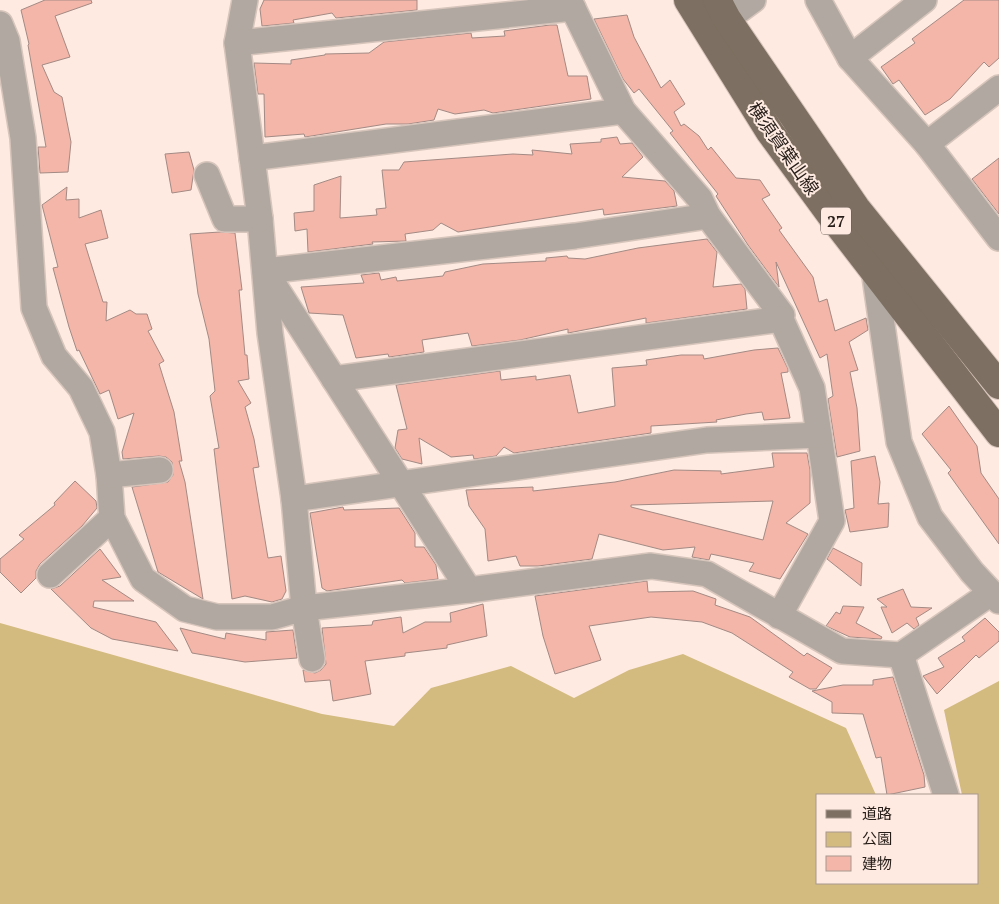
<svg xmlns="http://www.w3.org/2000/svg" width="999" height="904" viewBox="0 0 999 904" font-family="'PT Serif','Noto Sans JP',serif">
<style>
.green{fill:#d3ba7f}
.building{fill:#f4b6a9;stroke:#a38a84;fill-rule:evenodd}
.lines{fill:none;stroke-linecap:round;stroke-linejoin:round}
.street-casing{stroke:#d7c5bc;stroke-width:28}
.primary-casing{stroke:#d7c5bc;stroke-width:30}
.street{stroke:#b1a9a1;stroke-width:25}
.primary{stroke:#7d6f61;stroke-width:28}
.labels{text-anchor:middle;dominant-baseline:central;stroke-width:4;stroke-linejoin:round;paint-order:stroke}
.shield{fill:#feeae0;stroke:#675a55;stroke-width:1}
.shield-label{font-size:16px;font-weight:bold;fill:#261d19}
.street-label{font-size:18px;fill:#261d19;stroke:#feeae0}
</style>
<rect width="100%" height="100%" fill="#feeae0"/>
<polygon class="green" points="0,623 322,714 394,726 431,688 511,666 574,698 629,670 683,654 846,728 876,795 818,795 818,883 978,883 978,795 962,795 944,710 999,681 999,904 0,904"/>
<g class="building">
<polygon points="45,0 91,0 92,3 55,16 70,57 42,65 54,92 62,97 71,142 68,172 40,173 38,147 46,147 28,45 29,44 21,10"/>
<polygon points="264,0 417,0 417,10 336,18 332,13 293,20 294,23 262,26 260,9"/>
<polygon points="964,0 999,0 999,58 989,67 984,62 950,99 925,115 899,80 893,84 881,67 915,43 912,39"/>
<polygon points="627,15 634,37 661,88 670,80 685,104 674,112 681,126 684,124 699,136 708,150 711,147 736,178 760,180 770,195 762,199 782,228 779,230 813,277 819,302 827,299 835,331 866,318 868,330 849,342 858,370 850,372 857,408 860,451 837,457 828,399 833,396 827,354 820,358 776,262 779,287 748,245 716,196 718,194 670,133 673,131 639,89 634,93 623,79 594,19"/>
<polygon points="550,25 557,25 568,76 587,76 591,99 493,113 484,110 455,114 438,109 434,120 408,124 386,124 305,137 304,134 265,137 264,94 258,94 254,63 291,64 291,60 325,55 325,54 369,53 384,42 471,33 472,38 505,36 504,31"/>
<polygon points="617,137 620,144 632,143 643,157 622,177 665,181 674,191 677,206 604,215 603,209 458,232 441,223 433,230 405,234 406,241 372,242 373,244 308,252 307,229 295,231 294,213 314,211 314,185 341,176 340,218 377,215 376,209 386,208 382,170 399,170 404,162 513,154 533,155 532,150 572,154 570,144 601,142 601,139"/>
<polygon points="189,152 194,170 191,190 172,193 165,154"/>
<polygon points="999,158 999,214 972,179"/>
<polygon points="67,187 66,200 79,199 79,218 101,210 108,238 85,244 103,302 107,302 106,321 130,310 136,314 147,314 152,329 148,331 164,361 159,364 174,412 182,461 179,461 185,482 203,599 158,572 132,487 168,482 173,475 172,462 166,457 159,456 123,459 122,452 134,413 118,419 109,390 100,394 79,350 77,351 69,327 53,268 58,267 42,205"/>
<polygon points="220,232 235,233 242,290 239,290 245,355 247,355 249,379 238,381 251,403 245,407 254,439 259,467 253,468 268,558 281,556 286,591 282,599 272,602 245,596 232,599 214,449 219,448 210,396 215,391 209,339 198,294 190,234"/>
<polygon points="707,239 717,252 713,287 741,284 745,289 747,309 646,323 646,318 568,333 568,329 520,340 472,346 468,333 422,340 424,352 389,357 388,354 356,358 343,315 309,313 301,287 364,283 361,275 379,273 381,280 396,277 397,281 443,276 445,272 483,264 546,261 546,258 567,256 568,258 585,259 638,248"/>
<polygon points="778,348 788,369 788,372 781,373 790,418 764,420 762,412 746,414 716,420 717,422 651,426 651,433 514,453 504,447 496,456 474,459 473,455 451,457 419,438 422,464 402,459 395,448 398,430 407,429 396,385 500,371 501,380 536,376 536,380 570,375 578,413 615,406 612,368 647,365 646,360 681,355 703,355 704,359 754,350"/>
<polygon points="949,406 977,446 981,473 999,499 999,544 948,473 951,470 922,434"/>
<path d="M772 453H807L810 470V503L786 523 808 534 780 579 749 571 754 563 711 554 709 560 692 557 695 547 663 550 599 534 592 559 538 566H520L516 556 488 561 485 529 469 506 466 490 533 487V491L615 482 674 470 721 471V474L774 467ZM773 501 763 540 631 507V505Z"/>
<polygon points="875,456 880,482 878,504 889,503 888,527 850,532 845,510 854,508 851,461"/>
<polygon points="75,481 96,501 97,508 82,526 40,564 36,571 36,578 21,593 0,572 0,559 24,539 19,535 55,505 54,503"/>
<polygon points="343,507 344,510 399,508 415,533 415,547 424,547 436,565 438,579 405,583 402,580 327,591 322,588 310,513"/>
<polygon points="833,548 862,563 861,586 827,559"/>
<polygon points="100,549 121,577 102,580 134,601 94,601 93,607 156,622 178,651 112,639 91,628 51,589 60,586"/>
<polygon points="647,581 648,592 693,591 716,599 715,605 750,617 804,656 807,653 832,668 816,689 810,689 789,677 793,672 732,633 702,622 651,617 589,626 601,660 555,674 543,636 535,596"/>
<polygon points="903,589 911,607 932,608 916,618 919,625 914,629 907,623 892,633 881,607 887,607 877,599"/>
<polygon points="483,604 487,636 447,645 447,648 405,653 405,656 365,661 371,694 333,701 330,680 305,682 303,670 315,673 321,670 326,664 322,628 372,625 373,621 401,617 403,633 425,622 451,622 450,613"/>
<polygon points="843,606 864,607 856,623 882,637 881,639 850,637 826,626 836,612 840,614"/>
<polygon points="985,618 999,632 999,641 979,658 976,655 937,694 923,676 944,667 938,658 965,641 962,637"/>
<polygon points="180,628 225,639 226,633 266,640 266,632 293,630 297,658 245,662 192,653"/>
<polygon points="893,677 924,775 925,787 887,795 881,757 876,758 863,714 832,713 832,702 812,691 843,685 873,685 873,680"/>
</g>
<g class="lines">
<defs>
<g id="street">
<polyline points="245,0 237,43 260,219 270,333 294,499 304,608 312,659"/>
<polyline points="569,0 623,111 700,199 708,216 782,315 781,319 812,388 832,521 779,616"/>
<polyline points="818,0 850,58 927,144 999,238"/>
<polyline points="727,19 753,0"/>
<polyline points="0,24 7,41 23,138 34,308 54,356 81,388 102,432 109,475 112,518 143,579 185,609 217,617 272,617 304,608 469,590 651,566 707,574 842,651 901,655 991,593"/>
<polyline points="237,43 573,8"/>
<polyline points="850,58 924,0"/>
<polyline points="927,144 999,88"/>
<polyline points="252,158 623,111"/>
<polyline points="207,175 225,219 260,219"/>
<polyline points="874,270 899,442 930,517 972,572 999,601"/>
<polyline points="334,379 781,319"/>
<polyline points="109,475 160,470"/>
<polyline points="294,499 707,440 819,435"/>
<polyline points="50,575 112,518"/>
<polyline points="469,590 265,271 575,236 708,216"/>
<polyline points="901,655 946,795"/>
</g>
<g id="primary">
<polyline points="688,0 770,132 830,214 999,433"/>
<polyline points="717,0 727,19 856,208 999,385"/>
</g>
</defs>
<use href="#street" class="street-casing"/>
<use href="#primary" class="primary-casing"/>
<use href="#street" class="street"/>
<use href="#primary" class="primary"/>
</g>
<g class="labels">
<rect class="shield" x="821" y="207.5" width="30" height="27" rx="4"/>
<g class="shield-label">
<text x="836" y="221">27</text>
</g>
<g class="street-label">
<text transform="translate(784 148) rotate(55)">横須賀葉山線</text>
</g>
</g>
<rect x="816" y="794" width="162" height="90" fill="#feeae0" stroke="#a89890"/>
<rect x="826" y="810" width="25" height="8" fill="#7d6f61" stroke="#a89890"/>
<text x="862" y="819" font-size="15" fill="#261d19">道路</text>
<rect x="826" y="832" width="25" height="15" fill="#d3ba7f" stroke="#a89890"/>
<text x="862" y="844" font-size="15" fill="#261d19">公園</text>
<rect x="826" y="856" width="25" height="15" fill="#f4b6a9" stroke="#a89890"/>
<text x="862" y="869" font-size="15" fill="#261d19">建物</text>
</svg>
